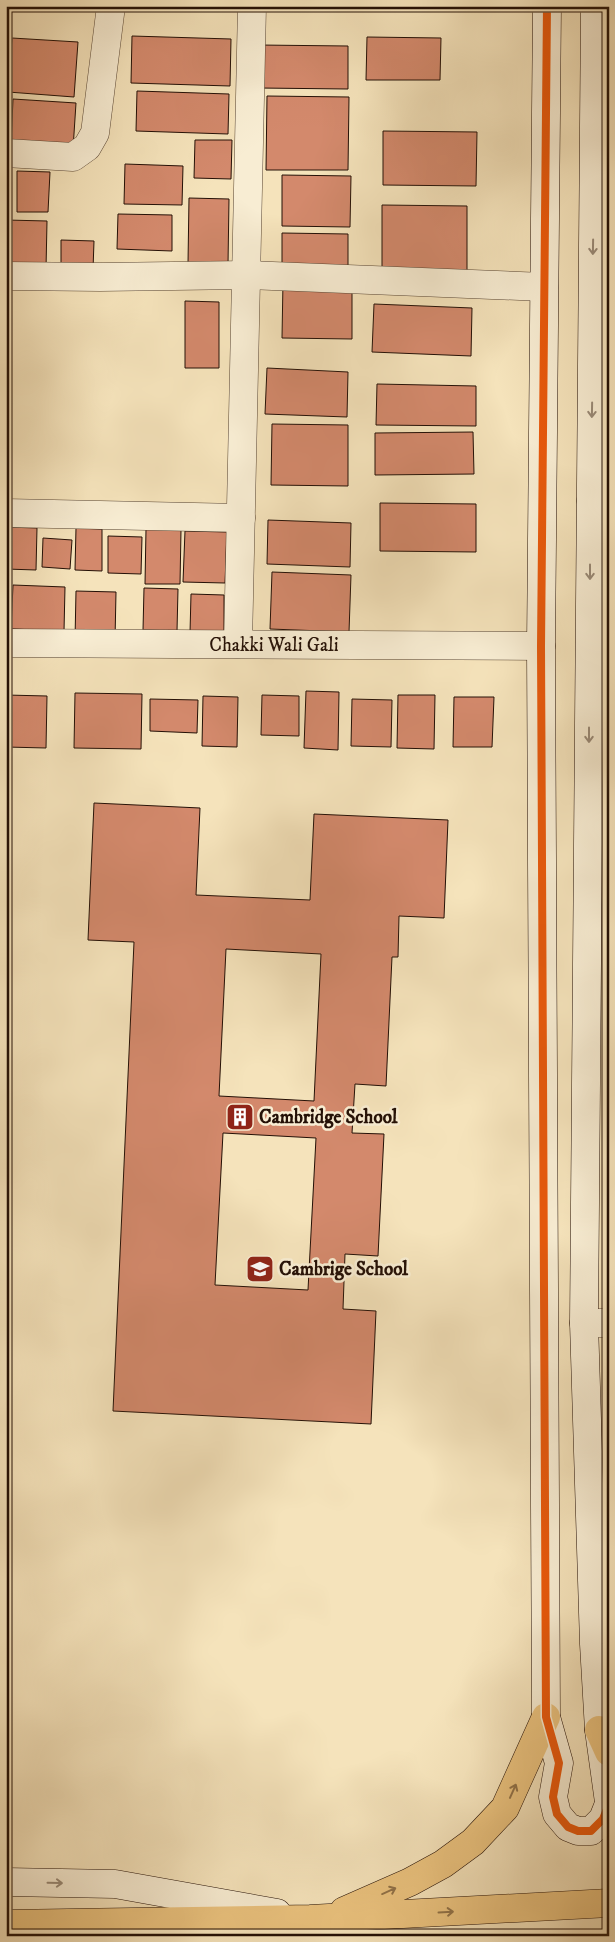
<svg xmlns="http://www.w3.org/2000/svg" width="615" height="1942" viewBox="0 0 615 1942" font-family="'IM FELL DW Pica',serif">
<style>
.building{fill:#d3896c;stroke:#241006;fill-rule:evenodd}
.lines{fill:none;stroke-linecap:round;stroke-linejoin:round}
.street-casing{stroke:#584533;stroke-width:29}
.secondary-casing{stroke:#241006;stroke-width:29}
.primary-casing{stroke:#241006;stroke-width:29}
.street{stroke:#f8edd3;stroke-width:28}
.secondary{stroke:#f8edd3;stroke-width:28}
.primary{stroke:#eac27e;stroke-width:28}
.cycleway-casing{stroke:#f8edd3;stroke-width:11}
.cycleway{stroke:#e8590c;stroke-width:8}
.oneway{stroke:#998a77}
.oneway2{stroke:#917248}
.labels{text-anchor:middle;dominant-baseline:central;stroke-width:5;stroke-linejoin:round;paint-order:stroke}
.street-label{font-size:19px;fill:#241006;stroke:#f8edd3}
.poi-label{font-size:19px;font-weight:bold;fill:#241006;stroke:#f8edd3;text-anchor:start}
</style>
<rect width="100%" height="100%" fill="#f5e3bb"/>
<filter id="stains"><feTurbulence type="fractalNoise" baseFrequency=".004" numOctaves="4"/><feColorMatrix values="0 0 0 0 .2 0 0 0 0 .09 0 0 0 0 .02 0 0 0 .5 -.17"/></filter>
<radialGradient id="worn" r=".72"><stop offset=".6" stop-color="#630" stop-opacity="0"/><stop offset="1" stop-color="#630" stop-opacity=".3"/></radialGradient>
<g class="building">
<polygon points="132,36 231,39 230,86 131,83"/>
<polygon points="367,37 441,38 440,80 366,80"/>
<polygon points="12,38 78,42 74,97 8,92"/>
<polygon points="259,45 348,46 348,89 259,88"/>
<polygon points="137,91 229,94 228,134 136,131"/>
<polygon points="267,96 349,97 348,170 266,170"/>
<polygon points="13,99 76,103 73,149 11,144"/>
<polygon points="383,131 477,132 476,186 383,185"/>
<polygon points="195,140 232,140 231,179 194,178"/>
<polygon points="125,164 183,166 182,205 124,204"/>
<polygon points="6,169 11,170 10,214 6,214"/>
<polygon points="17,171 50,172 48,212 17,212"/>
<polygon points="282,175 351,176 350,227 282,226"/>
<polygon points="189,198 229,199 228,265 188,264"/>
<polygon points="382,205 467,206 467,277 382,276"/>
<polygon points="118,214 172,215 172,251 117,249"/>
<polygon points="6,220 47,221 46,269 6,268"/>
<polygon points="282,233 348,234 348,266 282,265"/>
<polygon points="61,240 94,241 93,270 61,270"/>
<polygon points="283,281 352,282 352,339 282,338"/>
<polygon points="185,301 219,302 219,368 185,368"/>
<polygon points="374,304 472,308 471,356 372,352"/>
<polygon points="267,368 348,372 347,417 265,414"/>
<polygon points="377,384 476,386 476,426 376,425"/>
<polygon points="272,424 348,425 348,486 271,485"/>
<polygon points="473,432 474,474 375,475 375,433"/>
<polygon points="380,503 476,504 476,552 380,551"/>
<polygon points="268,520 351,523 350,567 267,564"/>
<polygon points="6,527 37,528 36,570 6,569"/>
<polygon points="76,528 102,529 102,571 75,570"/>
<polygon points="146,529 181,530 180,584 145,584"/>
<polygon points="185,531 227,532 225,583 183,582"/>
<polygon points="108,536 142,537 141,574 108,573"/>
<polygon points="43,538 72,540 70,569 42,567"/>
<polygon points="272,572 351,575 349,632 270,629"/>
<polygon points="13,585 65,587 64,631 11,629"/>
<polygon points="144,588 178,589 177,631 143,630"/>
<polygon points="76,591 116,592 115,640 75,640"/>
<polygon points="191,594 224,595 224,634 190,633"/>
<polygon points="306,691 339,692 338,750 304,748"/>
<polygon points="75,693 142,694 141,749 74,748"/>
<polygon points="6,695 47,696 46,748 6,747"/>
<polygon points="262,695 299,696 299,736 261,735"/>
<polygon points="398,695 435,695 434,749 397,748"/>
<polygon points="203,696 238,697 237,747 202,746"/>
<polygon points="454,697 494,697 492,747 453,747"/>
<polygon points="150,699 198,700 197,733 150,731"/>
<polygon points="352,699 392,700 391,747 351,746"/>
<path d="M94 803 200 808 196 895 310 900 314 814 448 820 444 918 399 916 398 957H392L386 1086 355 1084 352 1133 384 1134 378 1256 345 1254 343 1309 376 1311 371 1424 113 1411 134 942 88 940ZM226 949 321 954 314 1101 219 1096ZM223 1133 316 1138 308 1290 215 1285Z"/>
</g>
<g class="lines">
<defs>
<g id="street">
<polyline points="6,153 73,157 87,147 95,133 111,6"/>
<polyline points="6,276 100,277 246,275 544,287"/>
<polyline points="591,501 609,500"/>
<polyline points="6,513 241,518"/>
<polyline points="6,643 541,646"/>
<polyline points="238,644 252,6"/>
<polyline points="584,1323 609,1323"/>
</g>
<g id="secondary">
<polyline points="547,6 541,646 546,1717 559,1763 553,1797 557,1814 568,1827 578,1831 591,1831 603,1819 609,1804"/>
<polyline points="595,6 584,1323 594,1644 599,1730 609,1802"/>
<polyline points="6,1882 115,1884 277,1913"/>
</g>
<g id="primary">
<polyline points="599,1730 609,1752"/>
<polyline points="344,1911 410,1882 443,1864 473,1842 505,1808 546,1717"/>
<polyline points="6,1924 310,1919 609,1903"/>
</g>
</defs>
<use href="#street" class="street-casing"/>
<use href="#secondary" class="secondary-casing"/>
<use href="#primary" class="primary-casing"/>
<use href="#street" class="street"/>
<use href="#secondary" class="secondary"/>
<use href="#primary" class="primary"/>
<defs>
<polyline id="cycleway" points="547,6 541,646 546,1717 559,1763 553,1797 557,1814 568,1827 578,1831 591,1831 603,1819 609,1804"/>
</defs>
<use href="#cycleway" class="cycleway-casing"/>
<use href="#cycleway" class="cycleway"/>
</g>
<defs><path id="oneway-shaft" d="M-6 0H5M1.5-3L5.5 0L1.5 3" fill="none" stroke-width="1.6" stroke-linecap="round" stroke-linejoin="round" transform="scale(1.25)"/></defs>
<g class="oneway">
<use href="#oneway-shaft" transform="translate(593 247) rotate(91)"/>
<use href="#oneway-shaft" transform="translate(592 410) rotate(91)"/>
<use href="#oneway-shaft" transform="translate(590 572) rotate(90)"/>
<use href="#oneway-shaft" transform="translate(589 735) rotate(90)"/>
<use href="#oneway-shaft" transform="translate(55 1883) rotate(1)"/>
</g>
<g class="oneway2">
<use href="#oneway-shaft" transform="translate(513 1791) rotate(-66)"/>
<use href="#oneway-shaft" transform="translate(389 1891) rotate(-24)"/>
<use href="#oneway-shaft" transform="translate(446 1912) rotate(-3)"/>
</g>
<defs>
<symbol id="building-square" viewBox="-11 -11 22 22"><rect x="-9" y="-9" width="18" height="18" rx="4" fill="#8f2418" stroke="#f8edd3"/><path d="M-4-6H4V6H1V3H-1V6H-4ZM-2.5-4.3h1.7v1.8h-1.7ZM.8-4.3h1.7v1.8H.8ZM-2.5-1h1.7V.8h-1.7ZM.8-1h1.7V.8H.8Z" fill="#fff"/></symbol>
<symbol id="school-square" viewBox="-11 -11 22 22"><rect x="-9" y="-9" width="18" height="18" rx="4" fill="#8f2418" stroke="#f8edd3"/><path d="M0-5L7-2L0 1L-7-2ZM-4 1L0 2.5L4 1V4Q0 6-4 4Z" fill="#fff"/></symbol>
</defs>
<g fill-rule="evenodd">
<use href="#building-square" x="224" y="1101" width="32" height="32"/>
<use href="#school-square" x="244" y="1253" width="32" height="32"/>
</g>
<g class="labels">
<g class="street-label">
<text x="274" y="645">Chakki Wali Gali</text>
</g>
<g class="poi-label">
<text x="259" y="1117">Cambridge School</text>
<text x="279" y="1269">Cambrige School</text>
</g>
</g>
<rect width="615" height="1942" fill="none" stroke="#f5e3bb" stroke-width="25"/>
<rect x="8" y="8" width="600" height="1927" fill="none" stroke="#241006" stroke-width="2.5"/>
<rect x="12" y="12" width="590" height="1917" fill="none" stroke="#241006"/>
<rect width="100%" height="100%" filter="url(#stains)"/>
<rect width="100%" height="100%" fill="url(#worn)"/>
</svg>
